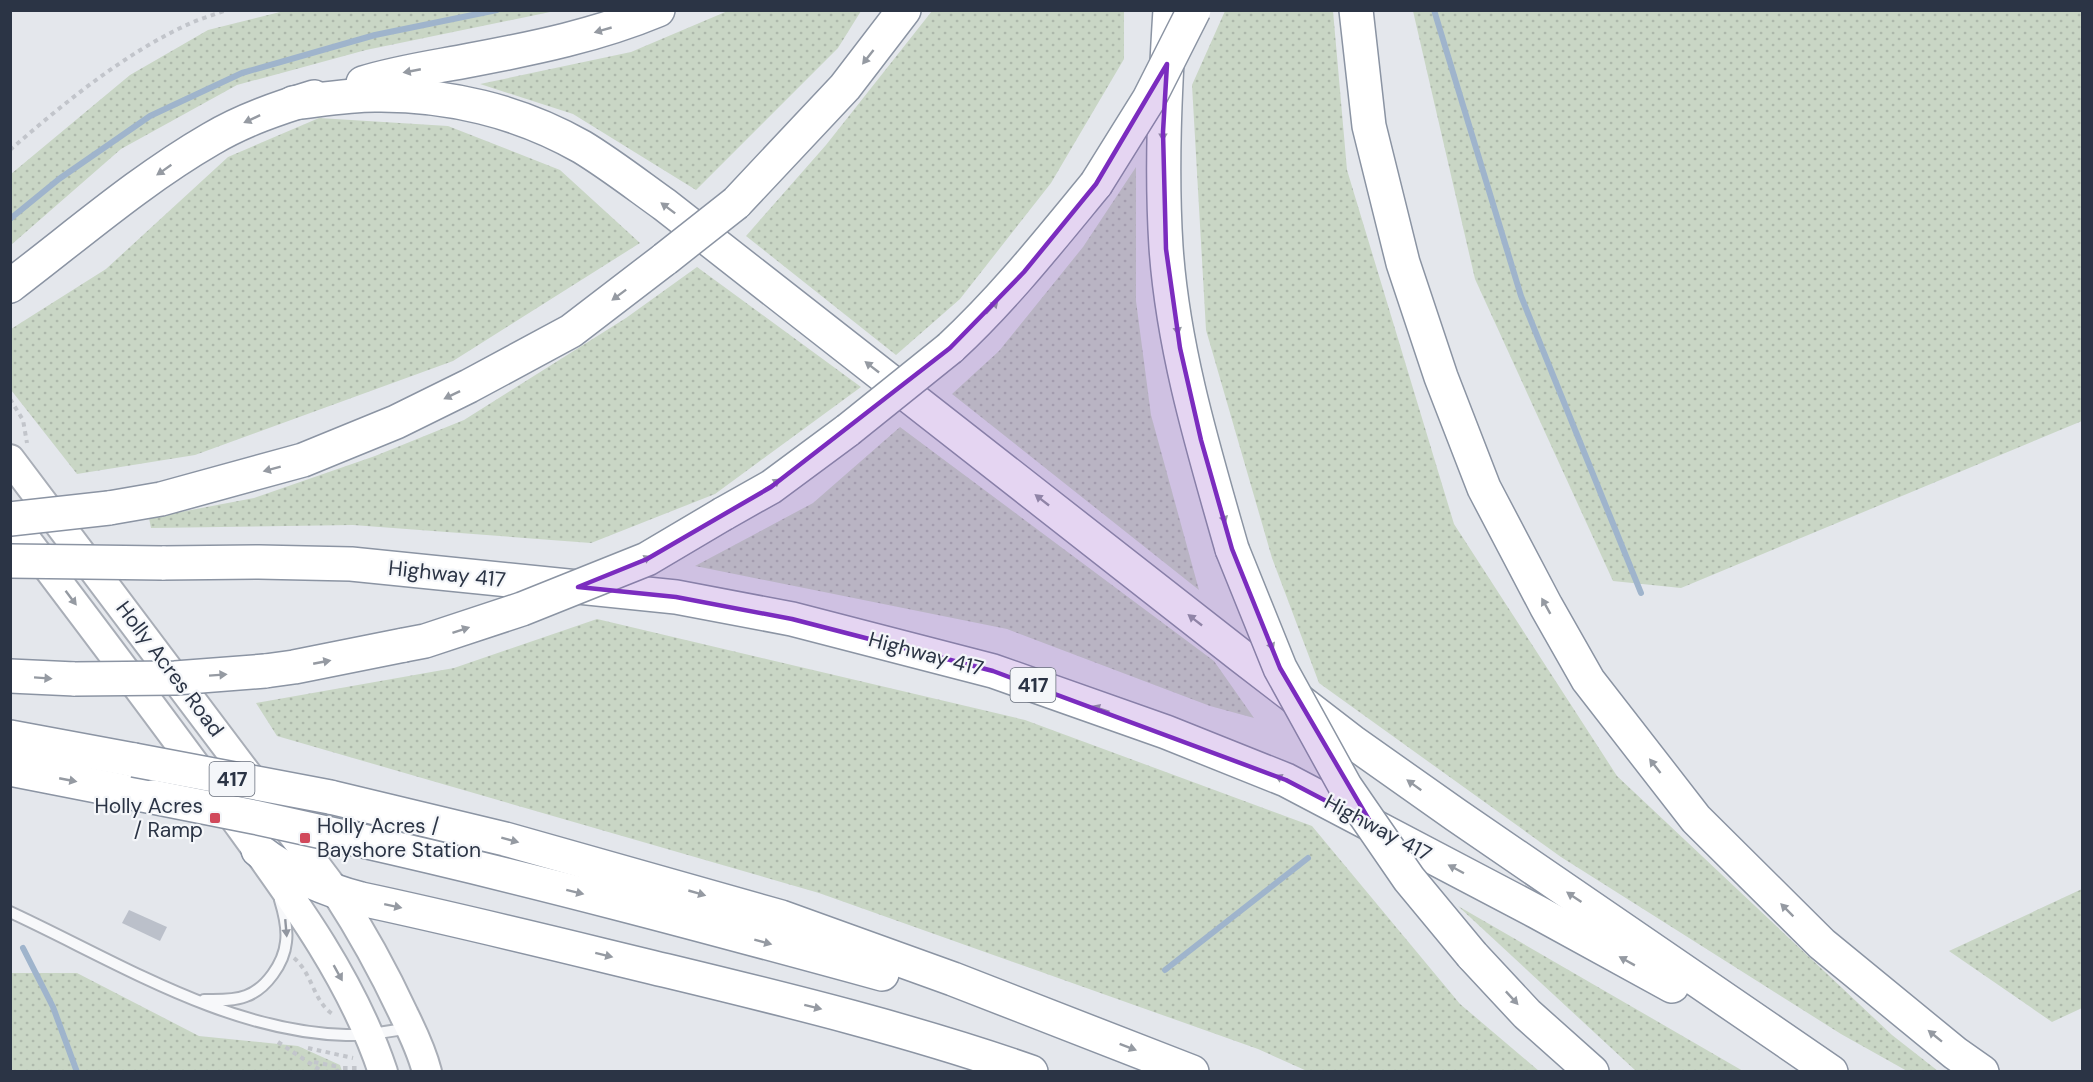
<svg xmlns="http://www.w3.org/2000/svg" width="2093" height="1082" viewBox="0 0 2093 1082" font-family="'DM Sans',sans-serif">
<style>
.grass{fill:url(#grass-dots)}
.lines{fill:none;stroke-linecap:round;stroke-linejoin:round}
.stream{stroke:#9fb4cc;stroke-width:6}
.building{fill:#bbc0ca}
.service-casing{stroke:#a9aeb7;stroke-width:14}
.secondary-casing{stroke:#a9aeb7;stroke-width:32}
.motorway-casing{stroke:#8b94a3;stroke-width:36}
.path{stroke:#c2c5cb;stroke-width:4;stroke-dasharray:4.5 4.5;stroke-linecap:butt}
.service{stroke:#f7f8fa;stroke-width:10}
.secondary{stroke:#fff;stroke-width:28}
.motorway{stroke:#fff;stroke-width:33}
.motorway-bridge-casing{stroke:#8b94a3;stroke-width:36;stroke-linecap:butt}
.motorway-bridge{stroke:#fff;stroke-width:33}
.oneway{fill:#959aa2}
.oneway2{fill:#9196a0}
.marked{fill:#7b2cbf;fill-opacity:0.2;stroke:#7b2cbf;stroke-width:4.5;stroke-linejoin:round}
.poi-dot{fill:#d1495b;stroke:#f4f6f9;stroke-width:2}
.labels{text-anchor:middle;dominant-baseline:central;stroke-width:4.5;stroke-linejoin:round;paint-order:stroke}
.shield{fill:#f4f6f9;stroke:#676e7b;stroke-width:1.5}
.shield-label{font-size:20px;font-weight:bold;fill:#2b3445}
.street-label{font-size:21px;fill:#2b3445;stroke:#f4f6f9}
.poi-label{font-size:21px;fill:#2b3445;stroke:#f4f6f9;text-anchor:end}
</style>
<defs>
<pattern id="grass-dots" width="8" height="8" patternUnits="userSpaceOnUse" patternTransform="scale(1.5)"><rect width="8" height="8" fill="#c9d6c5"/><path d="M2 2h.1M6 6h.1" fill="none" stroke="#adb8ab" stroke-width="1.8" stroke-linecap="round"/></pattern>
</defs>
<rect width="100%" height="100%" fill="#e4e7ec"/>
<g class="grass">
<polygon points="730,10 861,11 838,48 696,190 573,114 480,84 631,52"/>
<polygon points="284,11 555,11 366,50 237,85 121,149 11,245 11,174 130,75 208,30"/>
<polygon points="932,11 1124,11 1124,59 1051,183 960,299 896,355 746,236 826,145"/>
<polygon points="1225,11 1333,11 1347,170 1454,524 1617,776 1892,1035 1938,1071 1907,1071 1841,1034 1561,857 1319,683 1272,558 1206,330 1192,85"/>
<polygon points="1413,11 2082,11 2082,421 1681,588 1613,581 1475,279"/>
<polygon points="319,118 448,126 560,170 640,243 453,361 195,455 77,474 11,390 11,329 106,269 228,157"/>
<polygon points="1136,167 1136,301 1151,415 1199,590 952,394 999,351 1083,247"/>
<polygon points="697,267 861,387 715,494 591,543 353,525 151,528 149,518 254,498 375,456 464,420 626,318"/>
<polygon points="900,427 1214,661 1254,718 1210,706 1007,629 695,566 813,503"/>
<polygon points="597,619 1025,720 1312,826 1460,1004 1539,1071 1307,1071 1258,1049 819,893 277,736 256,703 454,668"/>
<polygon points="2082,889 2082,1008 2052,1022 1949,951"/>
<polygon points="1458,906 1743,1071 1636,1071"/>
<polygon points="11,973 77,973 199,1036 298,1046 340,1065 342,1071 11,1071"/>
</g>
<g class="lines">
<g class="stream">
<polyline points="1434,10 1521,296 1641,593"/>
<polyline points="10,219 59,179 150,116 242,73 375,35 497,10"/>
<polyline points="23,948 53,1007 77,1072"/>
<polyline points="1165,970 1308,858"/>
</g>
</g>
<polygon class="building" points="129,910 167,927 160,941 122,923"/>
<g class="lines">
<defs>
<g id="service">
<path d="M10 912C116 961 227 1032 346 1035 368 1036 389 1031 410 1028"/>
<path d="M204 1000C218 1000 233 1001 246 996 266 989 284 963 286 942 288 928 284 913 280 900"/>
</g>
<g id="secondary">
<path d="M10 459 336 892C362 932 384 972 404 1015 413 1033 422 1052 427 1072"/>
<path d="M10 518C84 616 159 714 231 814 289 894 351 976 383 1072"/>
</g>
<g id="motorway">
<path d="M1170 10C1165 90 1161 168 1166 247 1173 350 1204 451 1232 549"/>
<polyline points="1356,10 1369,126 1403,263 1441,377 1484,488 1546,606 1588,680 1696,819 1822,944 1955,1053 1982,1072"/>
<path d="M363 83C398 72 435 67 471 60 535 48 598 35 658 10"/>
<path d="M293 103C320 100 348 95 375 95 447 94 519 111 582 147 610 164 637 185 665 205L1241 656 1354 743 1456 815 1831 1072"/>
<polyline points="736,203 845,87 904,10"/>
<path d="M10 286C76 236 140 180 211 139 243 120 278 108 314 97"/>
<path d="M950 348C1004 298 1049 241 1096 184"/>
<polyline points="109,508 161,499 303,460 396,422 469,386 571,331 665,259"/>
<polyline points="723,514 771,487 848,430"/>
<polyline points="162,563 259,562 351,564 676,597 792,619 993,671 1166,732 1286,780 1537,912 1672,986"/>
<polyline points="265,671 294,667 404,645"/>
<polyline points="10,676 75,679"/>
<polyline points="10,737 134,760"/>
<polyline points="10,769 153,797"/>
<polyline points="330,797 505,839 781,917 953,979 1192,1072"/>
<path d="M354 839C532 879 706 926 882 974"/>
<path d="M258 850C289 874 323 889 361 899 465 921 568 947 672 972 792 1001 914 1031 1031 1072"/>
<polyline points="1472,955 1527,1014 1592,1072"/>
</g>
</defs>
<use href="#service" class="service-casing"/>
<use href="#secondary" class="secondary-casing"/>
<use href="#motorway" class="motorway-casing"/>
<g class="path">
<path d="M10 150C64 103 126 52 191 23 202 18 214 15 226 10"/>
<polyline points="10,399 23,420 27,443"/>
<path d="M294 958C313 974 313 1002 334 1015"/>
<polyline points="278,1042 323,1072"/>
<polyline points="308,1048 353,1058"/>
<polyline points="314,1062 339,1067"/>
<polyline points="335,1072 343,1068 358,1068"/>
</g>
<use href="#service" class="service"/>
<use href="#secondary" class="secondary"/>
<use href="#motorway" class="motorway"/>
<defs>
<g id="motorway-bridge">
<polyline points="1096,184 1149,99 1194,10"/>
<polyline points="665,259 736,203"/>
<polyline points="848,430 950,348"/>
<polyline points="10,519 109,508"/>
<polyline points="1232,549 1280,668 1345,786 1409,879 1472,955"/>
<polyline points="10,561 162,563"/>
<polyline points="404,645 425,641 522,609 647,559 723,514"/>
<polyline points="75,679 175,678 265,671"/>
<polyline points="134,760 330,797"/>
<polyline points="153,797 254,817 354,839"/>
</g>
</defs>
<use href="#motorway-bridge" class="motorway-bridge-casing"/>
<use href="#motorway-bridge" class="motorway-bridge"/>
</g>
<defs><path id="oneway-solid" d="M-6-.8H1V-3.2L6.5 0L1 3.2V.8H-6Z" transform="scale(1.5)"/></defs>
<g class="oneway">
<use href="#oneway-solid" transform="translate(603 30) rotate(164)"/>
<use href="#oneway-solid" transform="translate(868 57) rotate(128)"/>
<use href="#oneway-solid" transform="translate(412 71) rotate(169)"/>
<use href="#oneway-solid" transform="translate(252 119) rotate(155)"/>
<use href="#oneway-solid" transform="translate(1163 132) rotate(91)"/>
<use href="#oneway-solid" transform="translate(164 170) rotate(145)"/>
<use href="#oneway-solid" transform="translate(668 208) rotate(-143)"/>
<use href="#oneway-solid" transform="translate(619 295) rotate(143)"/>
<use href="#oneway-solid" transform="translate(992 307) rotate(-47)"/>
<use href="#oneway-solid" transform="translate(1177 326) rotate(82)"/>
<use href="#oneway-solid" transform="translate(872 367) rotate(-142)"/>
<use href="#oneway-solid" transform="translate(452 395) rotate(154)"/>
<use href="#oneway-solid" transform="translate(272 469) rotate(165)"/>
<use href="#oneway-solid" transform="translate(773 484) rotate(-34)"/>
<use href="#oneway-solid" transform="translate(1042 500) rotate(-142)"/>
<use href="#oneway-solid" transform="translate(1223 515) rotate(74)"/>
<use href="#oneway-solid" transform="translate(643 560) rotate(-24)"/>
<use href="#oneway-solid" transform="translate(71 598) rotate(53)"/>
<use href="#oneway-solid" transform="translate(1546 606) rotate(-119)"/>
<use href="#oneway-solid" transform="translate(1195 620) rotate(-142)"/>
<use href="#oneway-solid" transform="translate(461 630) rotate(-18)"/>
<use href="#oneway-solid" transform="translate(1270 642) rotate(68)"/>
<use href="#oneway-solid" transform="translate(322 662) rotate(-11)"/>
<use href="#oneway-solid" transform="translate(218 675) rotate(-4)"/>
<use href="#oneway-solid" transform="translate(43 678) rotate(4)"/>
<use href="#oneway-solid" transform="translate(1101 709) rotate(-161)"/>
<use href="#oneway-solid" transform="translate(1655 766) rotate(-128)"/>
<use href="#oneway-solid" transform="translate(1283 779) rotate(-156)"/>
<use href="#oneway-solid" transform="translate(68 780) rotate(11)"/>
<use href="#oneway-solid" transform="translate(1414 785) rotate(-144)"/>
<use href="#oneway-solid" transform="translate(510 840) rotate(15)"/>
<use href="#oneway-solid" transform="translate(1456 869) rotate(-152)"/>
<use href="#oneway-solid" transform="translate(575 892) rotate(14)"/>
<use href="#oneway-solid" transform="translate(697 893) rotate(16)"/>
<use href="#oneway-solid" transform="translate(1574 897) rotate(-146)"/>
<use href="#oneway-solid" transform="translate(393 906) rotate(12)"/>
<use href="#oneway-solid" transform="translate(1787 910) rotate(-135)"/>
<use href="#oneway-solid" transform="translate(763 942) rotate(15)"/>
<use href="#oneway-solid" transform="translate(604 955) rotate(14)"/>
<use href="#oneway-solid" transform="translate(1627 961) rotate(-151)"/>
<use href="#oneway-solid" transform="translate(338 973) rotate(61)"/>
<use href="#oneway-solid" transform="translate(1512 998) rotate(47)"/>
<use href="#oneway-solid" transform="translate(813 1007) rotate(14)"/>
<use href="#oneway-solid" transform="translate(1935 1036) rotate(-141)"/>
<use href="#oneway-solid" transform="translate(1128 1047) rotate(21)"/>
</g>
<use class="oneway2" href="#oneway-solid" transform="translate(286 928) rotate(85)"/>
<path class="marked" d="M1167 64 1163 132 1166 249 1180 348 1201 440 1232 549 1280 668 1372 825 1286 780 993 671 792 619 676 597 578 587 647 559 771 487 950 348 1024 272 1096 184Z"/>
<g class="poi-dot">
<rect x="209" y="812" width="12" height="12" rx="3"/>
<rect x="299" y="832" width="12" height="12" rx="3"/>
</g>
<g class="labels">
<g class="shield">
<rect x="1010.5" y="668" width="45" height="34" rx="4.5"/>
<rect x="209.5" y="762" width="45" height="34" rx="4.5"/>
</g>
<g class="shield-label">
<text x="1033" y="685">417</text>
<text x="232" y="779">417</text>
</g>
<g class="street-label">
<text transform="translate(447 574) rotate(6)">Highway 417</text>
<text transform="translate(926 654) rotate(15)">Highway 417</text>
<text transform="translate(170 669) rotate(53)">Holly Acres Road</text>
<text transform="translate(1378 828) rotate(28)">Highway 417</text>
</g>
<g class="poi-label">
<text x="203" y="806">Holly Acres<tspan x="203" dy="24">/ Ramp</tspan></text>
<text x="317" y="826" text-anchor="start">Holly Acres /<tspan x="317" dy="24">Bayshore Station</tspan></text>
</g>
</g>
<rect width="2093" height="1082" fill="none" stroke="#2b3445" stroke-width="24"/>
</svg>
